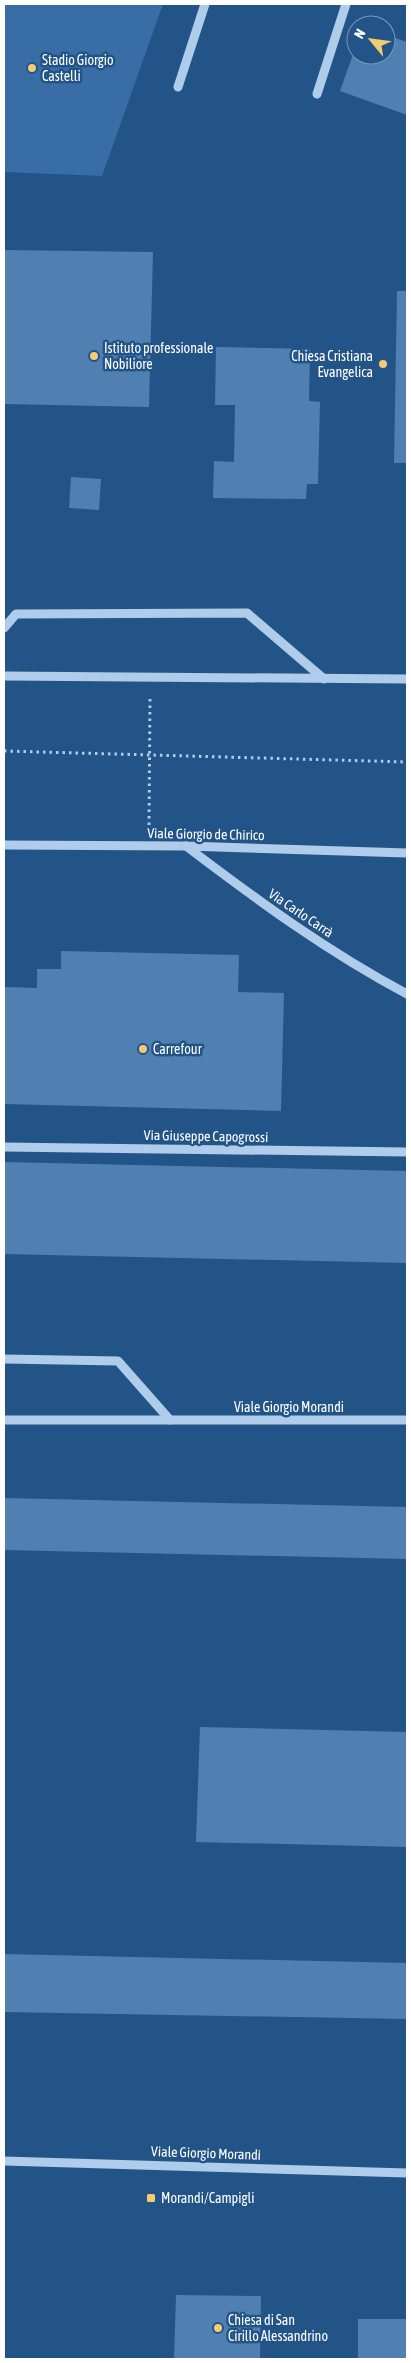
<svg xmlns="http://www.w3.org/2000/svg" width="411" height="2363" viewBox="0 0 411 2363" font-family="'Asap Condensed',sans-serif">
<style>
.green{fill:#386ea5}
.building{fill:#5080b2}
.lines{fill:none;stroke-linecap:round;stroke-linejoin:round}
.path{stroke:#afccea;stroke-width:3;stroke-dasharray:2.5 4;stroke-linecap:butt}
.minor{stroke:#afccea;stroke-width:9}
.poi-dot{fill:#f4ca72;stroke:#235488;stroke-width:2}
.labels{text-anchor:middle;dominant-baseline:central;stroke-width:5;stroke-linejoin:round;paint-order:stroke}
.poi-label{font-size:14px;fill:#fff;stroke:#235488;text-anchor:start}
.street-label{font-size:14px;fill:#fff;stroke:#235488}
</style>
<rect width="100%" height="100%" fill="#235488"/>
<polygon class="green" points="4,4 163,4 102,176 4,172"/>
<g class="building">
<polygon points="386,35 407,42 407,115 340,91 356,46 356,55 386,55"/>
<polygon points="4,250 153,252 149,407 4,404"/>
<polygon points="397,291 407,291 407,463 394,463"/>
<polygon points="216,347 310,349 309,401 320,402 318,484 307,484 306,499 213,498 214,461 234,462 235,405 215,405"/>
<polygon points="71,477 101,479 99,510 69,508"/>
<polygon points="61,951 239,955 238,992 284,993 281,1111 4,1104 4,987 37,988 37,969 61,969"/>
<polygon points="4,1162 407,1171 407,1263 4,1254"/>
<polygon points="4,1498 407,1507 407,1559 4,1550"/>
<polygon points="200,1727 407,1732 407,1847 196,1842"/>
<polygon points="4,1954 407,1963 407,2019 4,2012"/>
<polygon points="176,2295 261,2296 260,2359 174,2359"/>
<rect x="358" y="2319" width="49" height="40"/>
</g>
<g class="lines">
<g class="path">
<polyline points="4,751 407,762"/>
<polyline points="149,825 150,697"/>
</g>
<g class="minor">
<polyline points="178,87 205,4"/>
<polyline points="317,94 346,4"/>
<polyline points="4,628 16,614 247,613 324,679"/>
<polyline points="4,676 407,679"/>
<polyline points="4,845 186,846 407,853"/>
<path d="M186 846C257 900 328 952 407 994"/>
<polyline points="4,1147 407,1152"/>
<polyline points="4,1359 118,1361 170,1420"/>
<polyline points="4,1420 407,1420"/>
<polyline points="4,2161 407,2173"/>
</g>
</g>
<g class="poi-dot">
<circle cx="32" cy="68" r="5"/>
<circle cx="94" cy="356" r="5"/>
<circle cx="383" cy="364" r="5"/>
<circle cx="143" cy="1049" r="5"/>
<rect x="146" y="2193" width="10" height="10" rx="2.5"/>
<circle cx="218" cy="2328" r="5"/>
</g>
<g class="labels">
<g class="poi-label">
<text x="42" y="60">Stadio Giorgio<tspan x="42" dy="16">Castelli</tspan></text>
<text x="104" y="348">Istituto professionale<tspan x="104" dy="16">Nobiliore</tspan></text>
<text x="373" y="356" text-anchor="end">Chiesa Cristiana<tspan x="373" dy="16">Evangelica</tspan></text>
<text x="153" y="1049">Carrefour</text>
<text x="161" y="2198">Morandi/Campigli</text>
<text x="228" y="2320">Chiesa di San<tspan x="228" dy="16">Cirillo Alessandrino</tspan></text>
</g>
<g class="street-label">
<text transform="translate(206 834) rotate(1)">Viale Giorgio de Chirico</text>
<text transform="translate(301 913) rotate(34)">Via Carlo Carrà</text>
<text transform="translate(206 1136) rotate(1)">Via Giuseppe Capogrossi</text>
<text x="289" y="1407">Viale Giorgio Morandi</text>
<text transform="translate(206 2153) rotate(2)">Viale Giorgio Morandi</text>
</g>
</g>
<rect width="411" height="2363" fill="none" stroke="#ffffff" stroke-width="10"/>
<g transform="translate(371 40) rotate(299)"><circle r="24" fill="#235488" stroke="#7b98b8"/>
<path d="M0-4L9 19L0 12L-9 19Z" fill="#f4ca72"/>
<text y="-8" font-size="14" font-weight="bold" text-anchor="middle" fill="#ffffff">N</text>
</g>
</svg>
